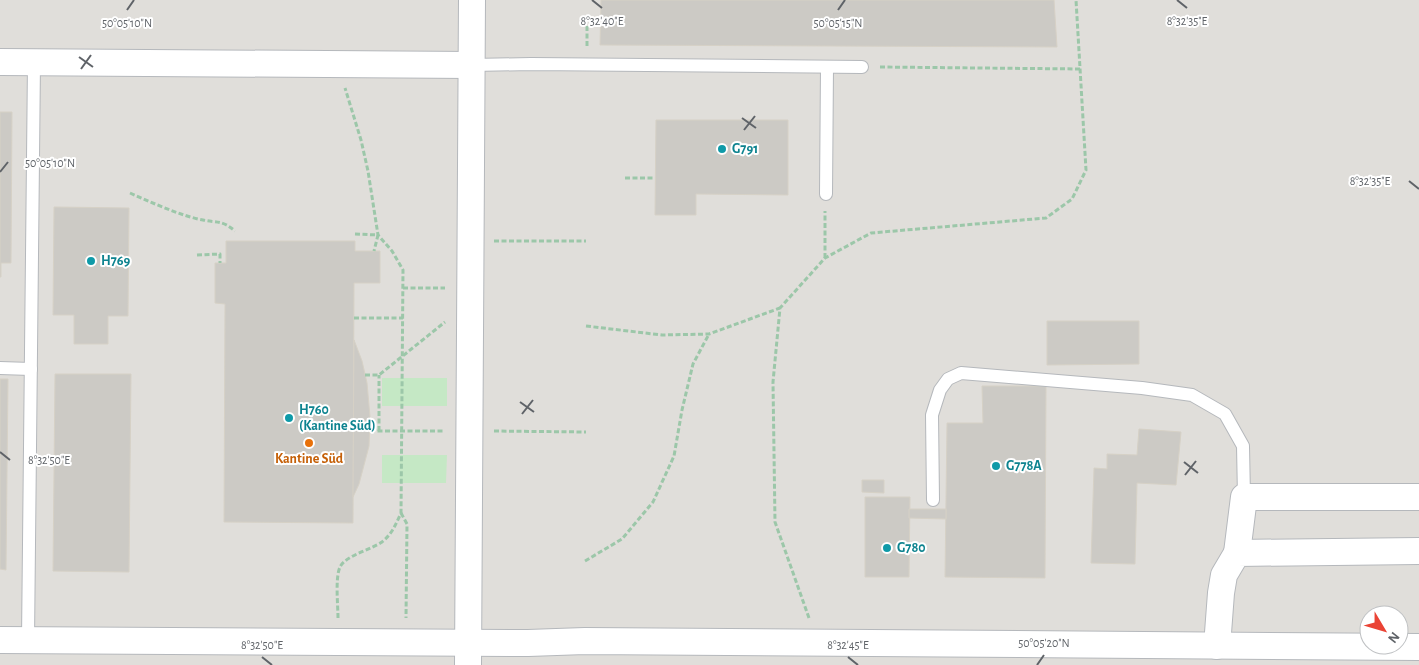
<svg xmlns="http://www.w3.org/2000/svg" width="1419" height="665" viewBox="0 0 1419 665" font-family="'Alegreya Sans',sans-serif">
<style>
.industrial{fill:#e0deda;fill-rule:evenodd}
.green{fill:#c5e8c5}
.building{fill:#cccac5;stroke:#d6d1c6}
.lines{fill:none;stroke-linecap:round;stroke-linejoin:round}
.service-casing{stroke:#b5b8bc;stroke-width:14}
.minor-casing{stroke:#b5b8bc;stroke-width:28}
.path{stroke:#9cc7a9;stroke-width:3;stroke-dasharray:5 2.5;stroke-linecap:butt}
.service{stroke:#fff;stroke-width:12}
.minor{stroke:#fff;stroke-width:26}
.ticks{fill:none;stroke:#5f6368;stroke-width:2}
.culture-dot{fill:#0f9aa8;stroke:#fff;stroke-width:2}
.food-dot{fill:#e8710a;stroke:#fff;stroke-width:2}
.labels{text-anchor:middle;dominant-baseline:central;stroke-width:4;stroke-linejoin:round;paint-order:stroke}
.culture-label{font-size:14px;font-weight:bold;fill:#0d838f;stroke:#fff;text-anchor:start}
.food-label{font-size:14px;font-weight:bold;fill:#c56008;stroke:#fff}
.ticks-label{font-size:12px;text-anchor:middle;fill:#5f6368;stroke:#fff;stroke-width:4;stroke-linejoin:round;paint-order:stroke}
</style>
<rect width="100%" height="100%" fill="#f1efe8"/>
<path class="industrial" d="M0 0H1419V665H0ZM1369 615H1399V645H1369Z"/>
<g class="green">
<rect x="382" y="378" width="65" height="28"/>
<polygon points="382,455 447,455 446,483 382,483"/>
</g>
<g class="building">
<polygon points="601,0 1054,0 1057,47 600,45"/>
<polygon points="0,112 12,112 11,263 1,263 1,277 0,277"/>
<polygon points="656,120 788,120 788,195 696,194 696,215 655,215"/>
<polygon points="54,207 129,208 128,316 108,316 108,344 74,344 74,315 53,315"/>
<polygon points="226,241 355,241 355,251 380,251 380,283 354,283 353,523 224,522 225,304 215,303 215,263 226,263"/>
<polygon points="1047,321 1139,321 1139,364 1047,365"/>
<polygon points="354,340 362,361 367,383 370,417 369,446 359,484 353,497"/>
<polygon points="55,374 131,374 129,572 53,571"/>
<polygon points="0,379 8,379 6,570 0,569"/>
<polygon points="982,386 1046,386 1045,578 945,577 947,423 983,423"/>
<polygon points="1139,429 1181,432 1176,485 1137,483 1135,564 1091,563 1094,468 1107,469 1107,454 1137,455"/>
<polygon points="862,480 884,480 884,493 862,492"/>
<polygon points="865,497 910,497 909,577 865,577"/>
<polygon points="909,509 946,509 946,519 909,518"/>
</g>
<g class="lines">
<defs>
<g id="service">
<polyline points="472,65 531,64 862,67"/>
<polyline points="826,194 827,67"/>
<polyline points="0,368 31,369"/>
<polyline points="933,500 932,415 940,390 948,379 961,373 1142,388 1192,395 1225,414 1243,446 1244,497"/>
<polyline points="28,640 34,62"/>
</g>
<g id="minor">
<polyline points="0,62 472,65"/>
<polyline points="1237,553 1244,497 1419,497"/>
<polyline points="0,640 528,643 585,641 1419,647"/>
<polyline points="1217,646 1221,593 1224,575 1237,553 1419,551"/>
<polyline points="468,665 472,0"/>
</g>
</defs>
<use href="#service" class="service-casing"/>
<use href="#minor" class="minor-casing"/>
<g class="path">
<polyline points="587,46 587,24"/>
<polyline points="880,67 1080,69"/>
<polyline points="625,178 655,178"/>
<path d="M130 193C148 201 166 209 184 215 190 217 197 219 203 220 218 223 222 220 235 231"/>
<polyline points="355,234 378,235 374,251"/>
<polyline points="494,241 586,241"/>
<polyline points="197,255 220,254 220,263"/>
<polyline points="825,258 825,211"/>
<polyline points="403,288 445,288"/>
<polyline points="354,318 403,318"/>
<polyline points="586,326 662,335 709,334 780,308"/>
<polyline points="365,375 379,375 445,322"/>
<polyline points="370,431 445,431"/>
<polyline points="379,431 379,375"/>
<polyline points="494,431 586,432"/>
<polyline points="401,513 407,524 406,618"/>
<polyline points="585,561 622,539 653,502 674,456 682,410 693,364 709,334"/>
<path d="M338 618C338 605 335 578 340 567 345 556 372 549 382 542 392 534 396 524 401 513L403 270 392 251 378 235 368 171 361 140 345 88"/>
<polyline points="809,618 775,522 773,382 780,308 825,258 871,233 1046,218 1072,199 1086,170 1076,0"/>
</g>
<use href="#service" class="service"/>
<use href="#minor" class="minor"/>
</g>
<path class="ticks" d="M592 0 602 8M1177 0 1187 8M127 10 134 0M838 10 845 0M79 57 93 67M81 69 91 55M742 118 756 128M744 130 755 116M0 172 8 162M1409 181 1419 189M520 402 534 412M522 414 533 400M0 452 10 460M1184 462 1198 473M1185 475 1196 461M262 657 272 665M848 657 858 665M1037 665 1044 655"/>
<g class="culture-dot">
<circle cx="722" cy="149" r="5"/>
<circle cx="91" cy="261" r="5"/>
<circle cx="289" cy="418" r="5"/>
<circle cx="996" cy="466" r="5"/>
<circle cx="887" cy="548" r="5"/>
</g>
<circle class="food-dot" cx="309" cy="443" r="5"/>
<g class="labels">
<g class="culture-label">
<text x="732" y="149">G791</text>
<text x="101" y="261">H769</text>
<text x="299" y="410">H760<tspan x="299" dy="16">(Kantine Süd)</tspan></text>
<text x="1006" y="466">G778A</text>
<text x="897" y="548">G780</text>
</g>
<g class="food-label">
<text x="309" y="459">Kantine Süd</text>
</g>
</g>
<g class="ticks-label">
<text x="602" y="25">8°32'40"E</text>
<text x="1187" y="25">8°32'35"E</text>
<text x="127" y="27">50°05'10"N</text>
<text x="838" y="27">50°05'15"N</text>
<text x="50" y="167">50°05'10"N</text>
<text x="1370" y="185">8°32'35"E</text>
<text x="49" y="464">8°32'50"E</text>
<text x="1044" y="647">50°05'20"N</text>
<text x="262" y="649">8°32'50"E</text>
<text x="848" y="649">8°32'45"E</text>
</g>
<g transform="translate(1384 630) rotate(128)"><circle r="24" fill="#ffffff" stroke="#bfc1c3"/>
<path d="M0-4L9 19L0 12L-9 19Z" fill="#ea4335"/>
<text y="-8" font-size="14" font-weight="bold" text-anchor="middle" fill="#5f6368">N</text>
</g>
</svg>
